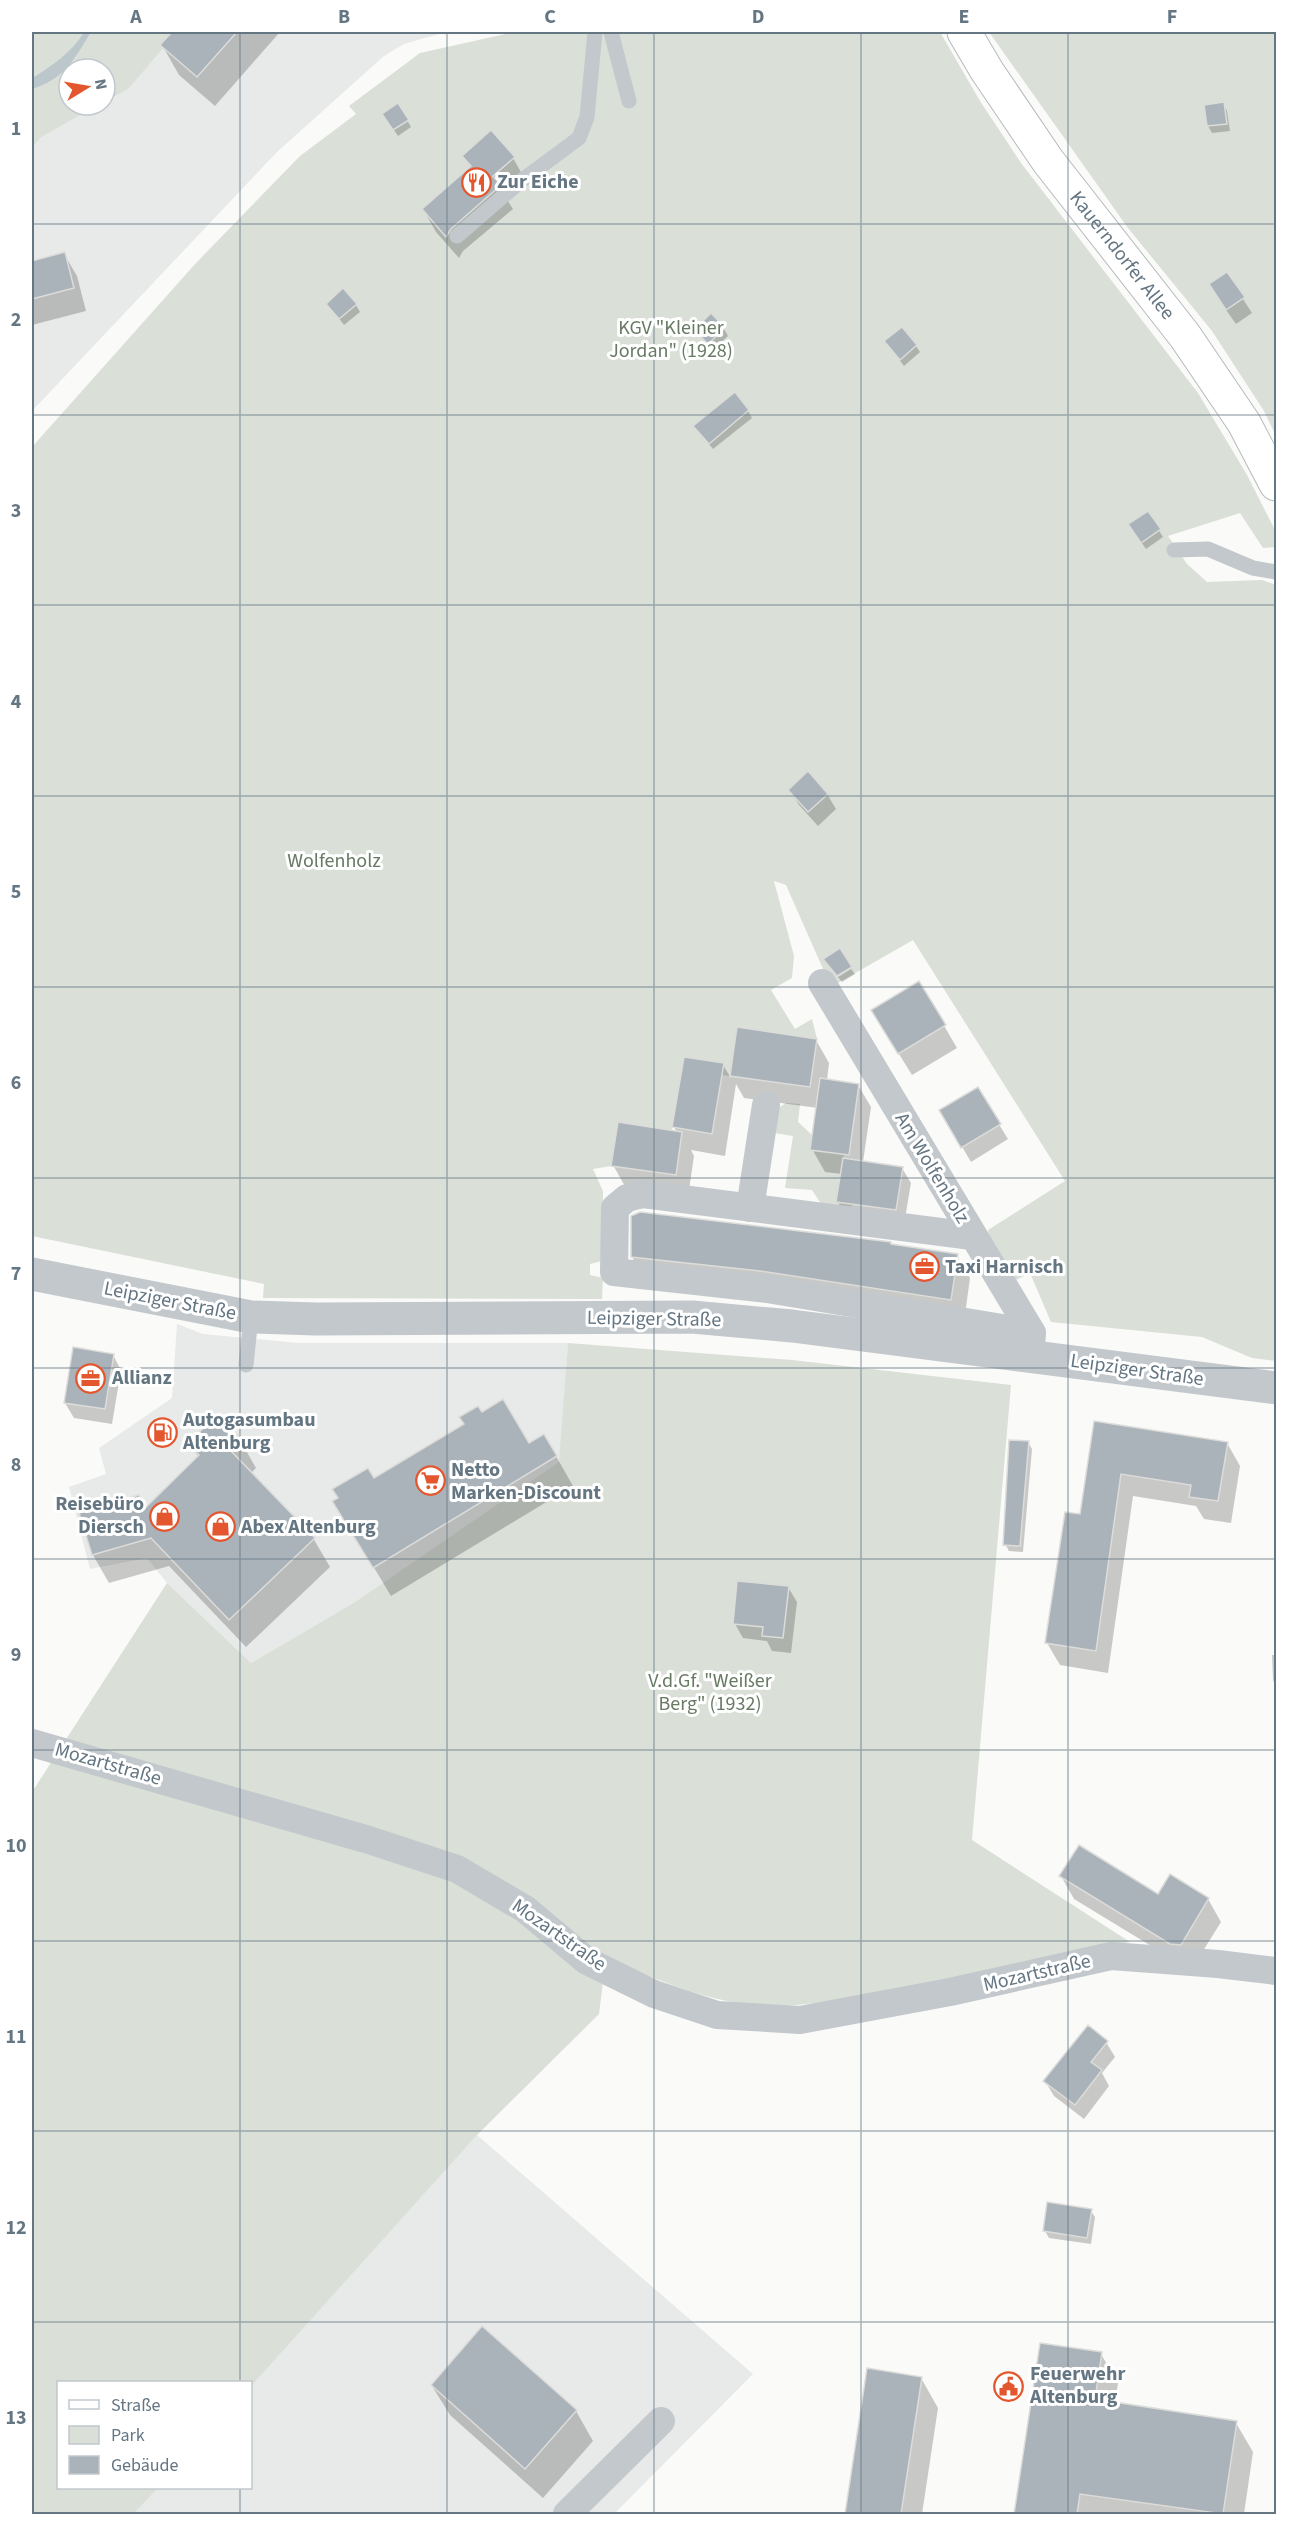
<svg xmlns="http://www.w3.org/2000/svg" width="1308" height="2546" viewBox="0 0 1308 2546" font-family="'Source Sans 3',sans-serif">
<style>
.built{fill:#e8e9e9}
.green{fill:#dadfd7}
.water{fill:#bbc7cb}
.shadow{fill:#0003}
.building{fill:#aab3b9;stroke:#dcdcda;stroke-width:1.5}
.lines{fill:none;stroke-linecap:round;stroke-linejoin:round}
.primary-casing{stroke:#b5babe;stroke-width:35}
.service{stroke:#c3c8cc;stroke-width:15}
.minor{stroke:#c3c8cc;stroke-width:28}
.tertiary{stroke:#c3c8cc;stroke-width:33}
.primary{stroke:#fff;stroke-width:33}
.grid{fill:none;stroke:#657683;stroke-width:1.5;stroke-opacity:0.55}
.labels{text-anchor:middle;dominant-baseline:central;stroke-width:6;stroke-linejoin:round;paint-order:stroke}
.poi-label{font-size:20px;font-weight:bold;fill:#657683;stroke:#fff;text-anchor:start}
.street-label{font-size:20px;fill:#657683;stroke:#fff}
.park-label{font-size:20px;fill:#687a64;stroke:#fff}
.neatline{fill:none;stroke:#657683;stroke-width:2}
.grid-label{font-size:20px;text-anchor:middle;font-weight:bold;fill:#657683}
</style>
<rect width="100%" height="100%" fill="#fafaf8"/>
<g class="built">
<polygon points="142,32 446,32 404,44 384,56 277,152 32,411 32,128 69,105 105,105 105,74"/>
<polygon points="177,1324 203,1334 298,1343 568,1343 560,1462 355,1602 251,1663 167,1583 147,1558 90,1569 69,1487 106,1474 99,1448 172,1398"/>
<polygon points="477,2135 753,2374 614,2514 132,2514 157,2488 250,2488 251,2384"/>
</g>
<g class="green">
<path d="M36 32H84C71 53 53 65 32 78V34Z"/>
<path d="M91 32H172L161 45 163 48 128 89 105 101V69H69V105H98L41 137 32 147V89C65 80 75 59 91 32Z"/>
<polygon points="514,32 940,32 980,101 1021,163 1198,393 1247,475 1276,532 1276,547 1263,548 1240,513 1168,536 1187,564 1207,582 1262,580 1276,585 1276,1361 1252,1358 1202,1337 1051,1322 1030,1273 1016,1280 989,1236 988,1230 1065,1181 913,940 831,987 786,885 774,881 794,956 792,978 771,990 795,1029 812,1019 817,1039 737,1027 730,1076 722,1075 723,1063 684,1057 672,1130 618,1122 611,1166 593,1169 603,1191 602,1261 590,1264 590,1275 603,1278 602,1299 263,1298 264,1284 32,1236 32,447 196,263 300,156 356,114 349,106 420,53"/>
<polygon points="989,32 1276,32 1276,436 1264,411 1212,331 1128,228"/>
<polygon points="786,1103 800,1104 798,1122 812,1135 810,1150 844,1154 837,1201 855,1203 848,1209 822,1205 812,1190 785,1188 793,1136 774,1133 777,1109"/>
<path d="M568 1343 792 1360 1011 1385 972 1840 1130 1942C1037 1959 946 1985 853 1998 818 2003 780 2009 744 2004 695 1997 651 1977 606 1958L599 2014 477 2135 251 2386 250 2382H58V2488H158L133 2514H32V1792L167 1583 251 1663 355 1602 559 1462Z"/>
</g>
<path class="water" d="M84 32H91C75 59 64 80 32 89V78C53 65 71 53 84 32Z"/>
<g class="shadow">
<polygon points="174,32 280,32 215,106 179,75 162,45"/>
<polygon points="1223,104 1227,111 1230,131 1212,133 1208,126 1206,106"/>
<polygon points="407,120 411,127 398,136 388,121"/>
<polygon points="464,156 513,158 526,181 506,198 513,209 463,251 459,258 436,232 423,209 471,168"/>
<polygon points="64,254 77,276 86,311 32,325 32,262"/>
<polygon points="1227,274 1252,313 1236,324 1219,300"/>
<polygon points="328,304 356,305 360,312 344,325"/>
<polygon points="724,329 728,336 713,350 696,330"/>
<polygon points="886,342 916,346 920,352 904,366"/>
<polygon points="748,411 752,418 713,449 695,427"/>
<polygon points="1148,513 1163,537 1146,549 1134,532"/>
<polygon points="790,790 827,794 836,809 818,826 799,805"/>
<polygon points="851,969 855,974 842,982 838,977"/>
<polygon points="919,983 957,1048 912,1075 886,1033"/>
<polygon points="738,1029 816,1040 829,1063 827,1080 858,1085 871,1107 863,1162 902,1168 911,1183 904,1224 847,1217 838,1202 842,1174 825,1172 812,1149 818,1108 744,1098 736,1084 725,1156 691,1150 694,1156 688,1197 626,1188 613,1165 677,1132 674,1127 723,1065 731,1078"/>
<polygon points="977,1089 1008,1139 971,1162 941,1111"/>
<polygon points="892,1246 957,1256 970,1278 964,1322 645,1279 632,1257"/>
<polygon points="113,1355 121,1370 112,1424 74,1418 65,1403"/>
<polygon points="481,1414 529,1445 556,1456 573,1486 391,1596 352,1531 373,1480"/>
<polygon points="1095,1423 1227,1443 1240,1466 1231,1523 1204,1519 1196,1506 1133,1496 1108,1673 1060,1665 1047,1643 1081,1516"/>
<polygon points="240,1440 256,1468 251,1473 313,1538 330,1567 246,1647 169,1566 109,1583 93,1555 81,1514 138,1497 145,1509 199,1458 190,1443"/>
<polygon points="1028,1442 1032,1449 1023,1552 1009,1551 1005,1544"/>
<polygon points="1275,1511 1276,1511 1276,1538 1274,1534"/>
<polygon points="788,1587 797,1602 791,1653 772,1651 767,1641 743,1638 735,1624"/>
<polygon points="1272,1655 1276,1655 1276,1687 1273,1680"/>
<polygon points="1274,1763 1276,1763 1276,1794 1275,1790"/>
<polygon points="1061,1876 1158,1896 1208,1899 1221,1922 1193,1967 1184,1966 1074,1899"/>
<polygon points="1106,2042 1115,2057 1102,2073 1109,2086 1084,2119 1054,2096 1045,2081"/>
<polygon points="1091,2211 1095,2217 1091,2244 1049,2238 1045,2231"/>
<polygon points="483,2328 576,2411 593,2441 543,2498 450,2415 432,2386"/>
<polygon points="1041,2344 1101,2354 1118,2383 1115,2404 1236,2423 1253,2452 1244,2514 1015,2514"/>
<polygon points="869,2370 921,2378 938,2408 922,2514 847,2514"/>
</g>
<g class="building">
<polygon points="172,32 237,32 197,77 160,45"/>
<polygon points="1224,102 1227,124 1207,126 1204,105"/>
<polygon points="398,103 409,120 393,130 382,114"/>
<polygon points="491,130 515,157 493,176 501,185 451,229 446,237 422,209 471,166 462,156"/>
<polygon points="65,252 74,288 32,299 32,261"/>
<polygon points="1227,272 1245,297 1226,310 1209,284"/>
<polygon points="343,288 357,304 339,319 326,304"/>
<polygon points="711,313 725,328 708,344 694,330"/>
<polygon points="902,327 917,345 900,360 884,341"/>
<polygon points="735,392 749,410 709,444 693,426"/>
<polygon points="1148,511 1161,529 1141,543 1128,524"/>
<polygon points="808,771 828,794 808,812 788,790"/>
<polygon points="840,948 852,967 837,976 823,959"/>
<polygon points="919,981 946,1025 898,1054 871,1010"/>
<polygon points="737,1027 817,1039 810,1087 730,1076"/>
<polygon points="684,1057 724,1063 712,1134 672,1127"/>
<polygon points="820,1078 859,1084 849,1155 810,1150"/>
<polygon points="978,1087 1001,1124 961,1148 939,1110"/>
<polygon points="618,1122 682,1132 676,1175 611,1166"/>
<polygon points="843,1158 903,1167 896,1210 836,1202"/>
<polygon points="640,1212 891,1242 891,1244 958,1254 951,1300 760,1271 631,1257 631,1216"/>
<polygon points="73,1347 114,1354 105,1409 64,1403"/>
<polygon points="503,1399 529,1443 544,1434 557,1456 373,1568 332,1501 338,1498 332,1489 368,1468 374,1478 464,1424 459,1417 478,1406 482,1412"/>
<polygon points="218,1414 241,1439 230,1450 315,1538 229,1620 151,1538 92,1555 79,1513 139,1495 143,1510 199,1455 188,1443"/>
<polygon points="1094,1421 1228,1442 1218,1501 1189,1497 1191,1485 1121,1474 1096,1651 1045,1643 1065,1512 1080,1514"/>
<polygon points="1009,1440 1029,1441 1020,1546 1003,1545"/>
<polygon points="737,1581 789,1586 783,1638 762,1636 763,1627 733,1624"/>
<polygon points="1079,1845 1158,1894 1170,1874 1209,1898 1181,1945 1170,1944 1059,1876"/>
<polygon points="1088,2025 1108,2041 1091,2062 1102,2070 1075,2105 1043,2081"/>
<polygon points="1047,2202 1092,2209 1087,2238 1043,2231"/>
<polygon points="482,2326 577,2410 525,2469 431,2385"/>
<polygon points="1040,2343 1102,2352 1095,2399 1237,2421 1223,2514 1080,2494 1077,2514 1014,2514"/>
<polygon points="867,2368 922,2377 901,2514 845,2514"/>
</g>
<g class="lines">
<defs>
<g id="primary">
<path id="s1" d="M964 32 987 71 1048 161 1185 336 1244 423 1276 484"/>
</g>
</defs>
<use href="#primary" class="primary-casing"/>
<g class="service">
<polyline points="611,32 629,101"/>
<polyline points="457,236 521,181 579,138 587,117 595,32"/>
<polyline points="1174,550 1208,549 1253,568 1276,572"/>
<polyline points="246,1365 251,1317"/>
</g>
<g class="minor">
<polyline points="822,983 1032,1333 1031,1346"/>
<polyline points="750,1208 766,1105"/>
<polyline points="972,1236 643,1194 627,1198 615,1208 614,1272 767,1289 1032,1333"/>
<polyline points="32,1743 369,1840 457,1869 525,1909 587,1961 654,1994 717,2015 800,2020 950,1992 1111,1956 1218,1964 1276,1971"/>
<polyline points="567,2514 661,2421"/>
</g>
<polyline class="tertiary" points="32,1274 251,1317 316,1319 692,1317 792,1326 1276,1388"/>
<use href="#primary" class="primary"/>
</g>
<path class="grid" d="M240 32V2382M447 32V2514M654 32V2514M861 32V2514M1068 32V2514M32 224H1276M32 415H1276M32 605H1276M32 796H1276M32 987H1276M32 1178H1276M32 1368H1276M32 1559H1276M32 1750H1276M32 1941H1276M32 2131H1276M32 2322H1276M240 2488V2514"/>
<defs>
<symbol id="restaurant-ring" viewBox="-11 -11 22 22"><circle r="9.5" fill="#fff" stroke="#e4572e" stroke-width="1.5"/><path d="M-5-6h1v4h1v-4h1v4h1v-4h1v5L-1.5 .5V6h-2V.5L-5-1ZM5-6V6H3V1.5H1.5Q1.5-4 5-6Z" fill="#e4572e"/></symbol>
<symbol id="office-ring" viewBox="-11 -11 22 22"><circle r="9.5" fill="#fff" stroke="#e4572e" stroke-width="1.5"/><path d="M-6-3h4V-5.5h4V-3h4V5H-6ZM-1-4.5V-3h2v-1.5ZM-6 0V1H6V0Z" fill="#e4572e"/></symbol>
<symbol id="fuel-ring" viewBox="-11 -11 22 22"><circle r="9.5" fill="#fff" stroke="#e4572e" stroke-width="1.5"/><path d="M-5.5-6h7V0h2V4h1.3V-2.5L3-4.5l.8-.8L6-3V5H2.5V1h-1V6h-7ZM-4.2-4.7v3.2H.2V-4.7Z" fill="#e4572e"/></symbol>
<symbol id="supermarket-ring" viewBox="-11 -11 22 22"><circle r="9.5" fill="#fff" stroke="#e4572e" stroke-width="1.5"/><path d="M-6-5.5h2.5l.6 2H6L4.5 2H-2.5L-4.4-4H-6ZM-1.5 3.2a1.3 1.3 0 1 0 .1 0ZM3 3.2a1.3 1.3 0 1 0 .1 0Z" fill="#e4572e"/></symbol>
<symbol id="shop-ring" viewBox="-11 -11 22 22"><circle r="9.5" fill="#fff" stroke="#e4572e" stroke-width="1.5"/><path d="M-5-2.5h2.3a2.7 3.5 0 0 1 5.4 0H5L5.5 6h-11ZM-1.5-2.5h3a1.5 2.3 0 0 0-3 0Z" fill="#e4572e"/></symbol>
<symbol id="civic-ring" viewBox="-11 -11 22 22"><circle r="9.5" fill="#fff" stroke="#e4572e" stroke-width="1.5"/><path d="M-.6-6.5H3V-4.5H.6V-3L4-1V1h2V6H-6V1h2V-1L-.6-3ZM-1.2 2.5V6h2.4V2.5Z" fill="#e4572e"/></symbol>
</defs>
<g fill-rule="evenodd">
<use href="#restaurant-ring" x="460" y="166" width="33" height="33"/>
<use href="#office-ring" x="908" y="1250" width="33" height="33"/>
<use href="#office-ring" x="74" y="1362" width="33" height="33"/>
<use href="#fuel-ring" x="146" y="1416" width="33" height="33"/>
<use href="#supermarket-ring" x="414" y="1464" width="33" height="33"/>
<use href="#shop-ring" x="148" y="1500" width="33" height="33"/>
<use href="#shop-ring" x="204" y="1510" width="33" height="33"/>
<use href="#civic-ring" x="992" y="2370" width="33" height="33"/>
</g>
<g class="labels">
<g class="poi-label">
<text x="497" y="182">Zur Eiche</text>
<text x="945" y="1267">Taxi Harnisch</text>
<text x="112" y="1378">Allianz</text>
<text x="183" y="1420">Autogasumbau<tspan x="183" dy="23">Altenburg</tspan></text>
<text x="451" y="1470">Netto<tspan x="451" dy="23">Marken-Discount</tspan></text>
<text x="144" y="1504" text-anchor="end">Reisebüro<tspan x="144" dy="23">Diersch</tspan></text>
<text x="241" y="1527">Abex Altenburg</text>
<text x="1030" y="2374">Feuerwehr<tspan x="1030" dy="23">Altenburg</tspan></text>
</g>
<g class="street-label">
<text stroke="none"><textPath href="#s1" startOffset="274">Kauerndorfer Allee</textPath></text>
<text transform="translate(932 1168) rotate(59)">Am Wolfenholz</text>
<text transform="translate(170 1301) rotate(11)">Leipziger Straße</text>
<text transform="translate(654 1319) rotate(1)">Leipziger Straße</text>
<text transform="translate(1137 1370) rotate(8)">Leipziger Straße</text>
<text transform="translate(108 1764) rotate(16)">Mozartstraße</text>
<text transform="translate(559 1935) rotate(35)">Mozartstraße</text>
<text transform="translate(1037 1973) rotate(-13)">Mozartstraße</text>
</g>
<g class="park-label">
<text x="671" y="328">KGV "Kleiner<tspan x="671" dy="23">Jordan" (1928)</tspan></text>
<text x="334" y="861">Wolfenholz</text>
<text x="710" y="1681">V.d.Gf. "Weißer<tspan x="710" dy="23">Berg" (1932)</tspan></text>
</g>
</g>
<rect width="1308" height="2546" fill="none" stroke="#ffffff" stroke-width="66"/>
<rect x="57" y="2381" width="195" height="108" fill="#ffffff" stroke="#c1c8cd" stroke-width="1.5"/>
<rect x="69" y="2400" width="30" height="9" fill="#ffffff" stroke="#c1c8cd" stroke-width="1.5"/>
<text x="111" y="2411" font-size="18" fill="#657683">Straße</text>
<rect x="69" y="2426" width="30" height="18" fill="#dadfd7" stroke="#c1c8cd" stroke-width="1.5"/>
<text x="111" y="2441" font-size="18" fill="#657683">Park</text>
<rect x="69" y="2456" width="30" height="18" fill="#aab3b9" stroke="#c1c8cd" stroke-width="1.5"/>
<text x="111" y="2471" font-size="18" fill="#657683">Gebäude</text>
<g transform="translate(87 87) rotate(79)"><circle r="28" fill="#ffffff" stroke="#c1c8cd" stroke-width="1.5"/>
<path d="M0-4.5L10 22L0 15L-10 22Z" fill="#e4572e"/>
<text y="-9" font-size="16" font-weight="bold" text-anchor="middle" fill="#657683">N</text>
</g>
<rect x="33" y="33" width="1242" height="2480" class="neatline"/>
<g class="grid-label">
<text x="136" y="23">A</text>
<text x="344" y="23">B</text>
<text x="550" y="23">C</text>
<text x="758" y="23">D</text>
<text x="964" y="23">E</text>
<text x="1172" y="23">F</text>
<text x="16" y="135">1</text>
<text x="16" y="326">2</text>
<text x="16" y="517">3</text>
<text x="16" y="708">4</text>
<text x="16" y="898">5</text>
<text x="16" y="1089">6</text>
<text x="16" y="1280">7</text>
<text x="16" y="1471">8</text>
<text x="16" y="1661">9</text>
<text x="16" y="1852">10</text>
<text x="16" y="2043">11</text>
<text x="16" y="2234">12</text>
<text x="16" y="2424">13</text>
</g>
</svg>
